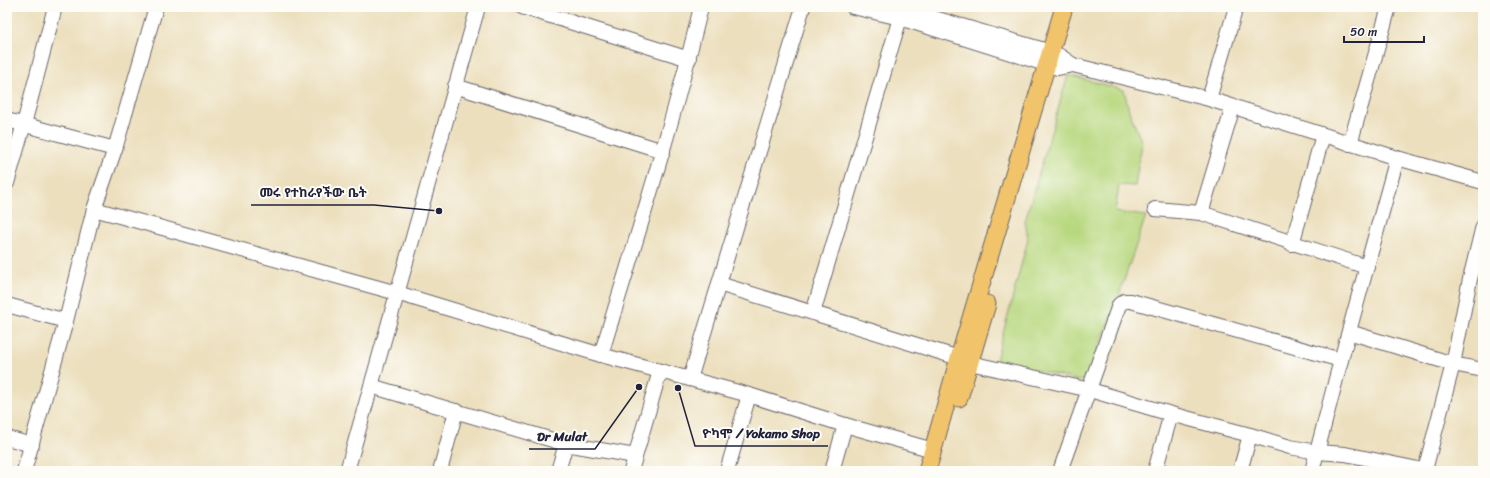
<svg xmlns="http://www.w3.org/2000/svg" width="1490" height="478" viewBox="0 0 1490 478" font-family="Sriracha,'Noto Sans Ethiopic',sans-serif">
<style>
.green{fill:#b8d87f;stroke:#6d7d5d}
.lines{fill:none;stroke-linecap:round;stroke-linejoin:round}
.minor-casing{stroke:#696468;stroke-width:16}
.major-casing{stroke:#696468;stroke-width:19}
.minor{stroke:#fff;stroke-width:14}
.major{stroke:#f1c36a;stroke-width:17}
.leader{fill:none;stroke:#22223b;stroke-width:1.5}
.callout-dot{fill:#22223b;stroke:#fdfcf7;stroke-width:1.5}
.callout-label{font-size:13px;text-anchor:middle;font-weight:bold;fill:#22223b;stroke:#fdfcf7;stroke-width:4;stroke-linejoin:round;paint-order:stroke}
</style>
<rect width="100%" height="100%" fill="#fdfcf7"/>
<filter id="ink" filterUnits="userSpaceOnUse"><feTurbulence type="fractalNoise" baseFrequency=".025" numOctaves="2"/><feDisplacementMap in="SourceGraphic" scale="8" xChannelSelector="R" yChannelSelector="G"/><feConvolveMatrix kernelMatrix="1 2 1 2 8 2 1 2 1" color-interpolation-filters="sRGB"/></filter>
<filter id="wash" filterUnits="userSpaceOnUse"><feTurbulence type="fractalNoise" baseFrequency=".012" numOctaves="4" result="noise"/><feDisplacementMap in="SourceGraphic" scale="16" xChannelSelector="R" yChannelSelector="G"/><feGaussianBlur stdDeviation="0.9" result="paint"/><feColorMatrix in="noise" values="0 0 0 0 0 0 0 0 0 0 0 0 0 0 0 0 0 1.4 0 .05"/><feComposite in="paint" operator="in"/></filter>
<g filter="url(#wash)">
<rect width="100%" height="100%" fill="#ecdfbd"/>
<polygon class="green" points="1068,75 1124,90 1129,111 1142,143 1135,186 1119,185 1115,212 1146,216 1117,301 1086,379 1079,381 996,360 1028,239 1025,221"/>
</g>
<g filter="url(#ink)">
<g class="lines">
<defs>
<g id="minor">
<polyline points="522,7 689,59"/>
<polyline points="853,7 900,18 1058,68 1073,65"/>
<polyline points="896,7 1051,52 1060,56 1073,65 1209,99 1397,158 1483,182"/>
<polyline points="455,86 663,151"/>
<polyline points="1209,99 1236,7"/>
<polyline points="7,120 115,149"/>
<polyline points="1350,144 1389,7"/>
<polyline points="7,183 24,124 55,7"/>
<polyline points="94,209 397,293 601,355 749,395 845,425 933,450"/>
<polyline points="1155,209 1201,213 1367,267"/>
<polyline points="1201,213 1233,107"/>
<polyline points="1292,244 1323,135"/>
<polyline points="719,284 959,358 970,363 1090,390 1171,414 1250,435 1290,447 1317,452 1345,454 1428,471"/>
<polyline points="7,305 66,321"/>
<polyline points="813,313 900,18"/>
<polyline points="1349,332 1453,364 1483,370"/>
<path d="M601 355C636 239 673 124 701 7"/>
<polyline points="690,379 803,7"/>
<polyline points="371,386 566,444 635,456"/>
<polyline points="7,438 32,445"/>
<polyline points="1425,470 1453,364 1470,279 1483,226"/>
<polyline points="24,471 66,321 94,209 115,149 156,7"/>
<polyline points="347,471 478,7"/>
<polyline points="440,471 456,411"/>
<polyline points="558,471 566,444"/>
<polyline points="631,471 660,371"/>
<polyline points="727,471 749,395"/>
<polyline points="832,471 845,425"/>
<polyline points="1060,471 1119,305 1124,301 1131,301 1341,360"/>
<polyline points="1155,471 1171,414"/>
<polyline points="1240,471 1250,435"/>
<polyline points="1312,471 1341,360 1397,158"/>
</g>
<g id="major">
<polyline points="959,398 987,304"/>
<polyline points="927,471 959,358 1064,7"/>
</g>
</defs>
<use href="#minor" class="minor-casing"/>
<use href="#major" class="major-casing"/>
<use href="#minor" class="minor"/>
<use href="#major" class="major"/>
</g>
</g>
<path class="leader" d="M439 211L374 205H251M678 388L695 446H828M639 387L595 449H529"/>
<g class="callout-dot">
<circle cx="439" cy="211" r="4"/>
<circle cx="678" cy="388" r="4"/>
<circle cx="639" cy="387" r="4"/>
</g>
<g class="callout-label">
<text x="313" y="197">መሩ የተከራየችው ቤት</text>
<text x="761" y="438">ዮካሞ / Yokamo Shop</text>
<text x="562" y="441">Dr Mulat</text>
</g>
<rect width="1490" height="478" fill="none" stroke="#fdfcf7" stroke-width="24"/>
<path d="M1344 36v6h80v-6" fill="none" stroke="#22223b" stroke-width="2"/>
<text x="1350" y="36" font-size="12" fill="#22223b" stroke="#fdfcf7" stroke-width="3" paint-order="stroke">50 m</text>
</svg>
